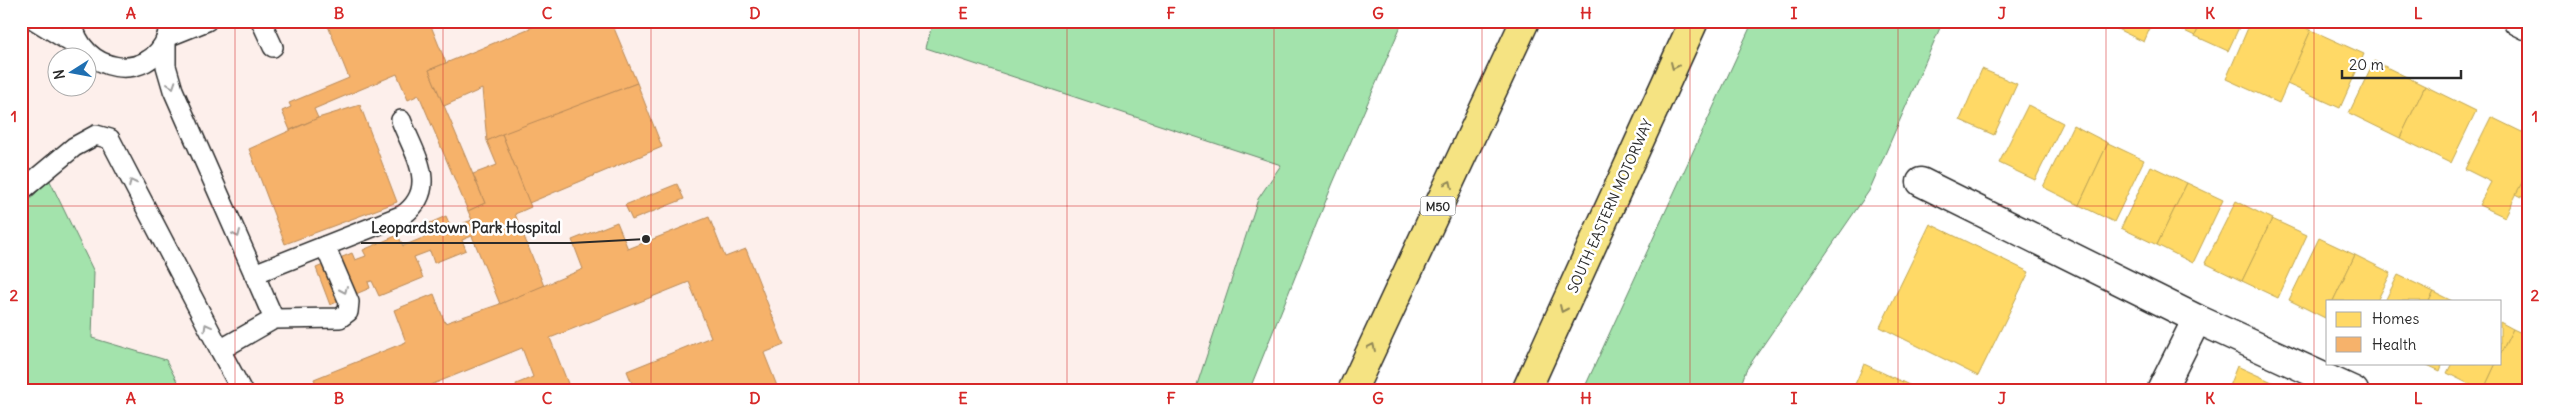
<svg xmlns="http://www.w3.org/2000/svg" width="2549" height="412" viewBox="0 0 2549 412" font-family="Delius,sans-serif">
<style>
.built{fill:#fdefeb;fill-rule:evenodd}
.green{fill:#a3e3ac;stroke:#67876c}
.homes{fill:#ffd966;stroke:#bfa554}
.health{fill:#f6b26b;stroke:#b98a58}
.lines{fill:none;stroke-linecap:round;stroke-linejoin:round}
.lane-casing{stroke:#2b2b2b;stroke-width:22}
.street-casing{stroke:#2b2b2b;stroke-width:31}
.highway-casing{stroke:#2b2b2b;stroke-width:31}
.lane{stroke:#fff;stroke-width:19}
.street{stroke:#fff;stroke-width:28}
.highway{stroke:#f5e382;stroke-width:28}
.oneway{stroke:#908756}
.oneway2{stroke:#a0a0a0}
.grid{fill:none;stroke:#d62828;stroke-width:1;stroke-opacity:0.55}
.labels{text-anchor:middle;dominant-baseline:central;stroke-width:5;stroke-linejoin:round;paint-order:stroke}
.shield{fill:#fff;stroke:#6b6b6b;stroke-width:1}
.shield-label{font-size:12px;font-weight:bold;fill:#2b2b2b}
.street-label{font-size:14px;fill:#2b2b2b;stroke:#fff}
.leader{fill:none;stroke:#2b2b2b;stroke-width:2}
.callout-dot{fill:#2b2b2b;stroke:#fff;stroke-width:2}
.callout-label{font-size:15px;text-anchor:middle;font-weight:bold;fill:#2b2b2b;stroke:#fff;stroke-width:5;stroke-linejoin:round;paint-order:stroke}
.neatline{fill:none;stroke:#d62828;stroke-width:2}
.grid-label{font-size:16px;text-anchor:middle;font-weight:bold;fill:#d62828}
</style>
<rect width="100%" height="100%" fill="#fff"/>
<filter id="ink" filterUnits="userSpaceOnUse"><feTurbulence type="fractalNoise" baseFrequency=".02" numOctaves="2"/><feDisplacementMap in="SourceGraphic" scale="10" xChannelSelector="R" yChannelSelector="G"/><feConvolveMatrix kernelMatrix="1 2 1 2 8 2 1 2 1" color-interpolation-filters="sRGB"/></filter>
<g filter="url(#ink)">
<path class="built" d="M21 21H1354L1213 391H21ZM58 58H88V88H58Z"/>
<g class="green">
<polygon points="933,21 1403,21 1333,183 1249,391 1195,391 1258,199 1281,165 926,48"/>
<polygon points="1753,21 1943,21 1869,191 1746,370 1739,391 1583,391"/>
<polygon points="49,179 94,272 92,338 166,360 182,391 21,391 21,209"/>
</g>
<g class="homes">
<polygon points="2113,21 2153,21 2144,42 2111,26"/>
<polygon points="2163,21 2202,21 2195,36"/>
<polygon points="2202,21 2242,21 2228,51 2195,36"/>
<polygon points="2251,21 2291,21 2311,30 2279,103 2226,79"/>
<polygon points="2311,30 2364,54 2340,108 2287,84"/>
<polygon points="2374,61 2425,86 2400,138 2349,113"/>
<polygon points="1982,69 2017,84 1994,135 1960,120"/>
<polygon points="2425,86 2476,111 2451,163 2400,138"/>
<polygon points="2028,105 2063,123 2035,180 1999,163"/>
<polygon points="2491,117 2528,135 2528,171 2505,217 2479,205 2491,182 2465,169"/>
<polygon points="2073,125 2108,143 2079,205 2043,187"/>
<polygon points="2108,143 2144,160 2114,222 2079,205"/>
<polygon points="2151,166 2187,183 2157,245 2121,228"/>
<polygon points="2528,171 2528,200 2516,194"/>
<polygon points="2187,183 2223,200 2193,263 2157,245"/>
<polygon points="2236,201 2272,219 2242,281 2205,263"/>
<polygon points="2272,219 2307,235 2278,298 2242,281"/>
<polygon points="1930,224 2029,272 1978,376 1880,327"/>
<polygon points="2319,238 2355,255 2333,301 2328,301 2325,318 2289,300"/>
<polygon points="2355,255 2391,273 2377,301 2333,301"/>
<polygon points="2398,275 2434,292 2429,301 2385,301"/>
<polygon points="2434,292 2452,301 2429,301"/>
<polygon points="2500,322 2513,329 2500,355"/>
<polygon points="2513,329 2528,336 2527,391 2483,391 2496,363 2500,363 2500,355"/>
<polygon points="2423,363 2443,363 2440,371"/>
<polygon points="2452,363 2496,363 2483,391 2447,373"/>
<polygon points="1864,364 1922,391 1852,391"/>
<polygon points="2237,366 2292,391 2227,391"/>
</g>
<g class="health">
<polygon points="326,21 429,21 446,63 429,70 485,203 468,211 419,95 408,100 397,74 314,109 318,118 290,130 282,111 291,107 289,103 349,78"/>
<polygon points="547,21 611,21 637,83 487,141 482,89 444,106 429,70"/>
<polygon points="637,83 662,147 529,203 502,134"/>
<polygon points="360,105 397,202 285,244 249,149 318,118"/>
<polygon points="502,134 531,207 515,214 544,286 500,304 472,236 462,240 466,250 434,263 430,251 414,257 423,278 379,296 372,281 368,282 370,288 330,305 316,268 352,253 355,260 366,256 363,250 398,235 403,246 425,237 421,227 446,216 451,228 472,220 468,211 485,203 473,174 497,165 487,141"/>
<polygon points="677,184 684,199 632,220 625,205"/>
<polygon points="709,217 725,257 746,249 784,345 764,353 779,391 635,391 627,371 711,337 689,282 550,338 571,391 518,391 516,384 533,377 522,348 416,391 319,391 314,379 406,342 394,310 434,294 445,323 500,304 583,269 572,240 617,222 628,249"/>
</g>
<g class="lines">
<defs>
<g id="lane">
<polyline points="36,21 83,50"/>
<path d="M72 21C81 74 148 84 167 37 168 33 168 26 168 21"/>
<polyline points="261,21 273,47"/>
<polyline points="167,37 207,21"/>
<polyline points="21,191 74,147 96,135 110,139 220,350 274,319 173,90 166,66 166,38"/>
<path d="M254 274 403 215C440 188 414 154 401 120"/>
<polyline points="274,319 340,318 348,312 349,302 325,246"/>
<polyline points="220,350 242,391"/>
</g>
<g id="street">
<polyline points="2518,21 2528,26"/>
<polyline points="1921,182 2197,319 2354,391"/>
<polyline points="2161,391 2197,319"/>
</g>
<g id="highway">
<polyline points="1352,391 1525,21"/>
<polyline points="1526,391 1694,21"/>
</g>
</defs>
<use href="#lane" class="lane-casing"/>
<use href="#street" class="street-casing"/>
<use href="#highway" class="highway-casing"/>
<use href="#lane" class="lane"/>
<use href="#street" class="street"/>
<use href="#highway" class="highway"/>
</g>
<defs><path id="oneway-chevron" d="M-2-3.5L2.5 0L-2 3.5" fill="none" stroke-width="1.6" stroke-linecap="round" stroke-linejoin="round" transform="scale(1.25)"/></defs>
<g class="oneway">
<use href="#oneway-chevron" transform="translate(1674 66) rotate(114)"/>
<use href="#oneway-chevron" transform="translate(1449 184) rotate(-65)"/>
<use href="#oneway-chevron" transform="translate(1563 309) rotate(114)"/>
<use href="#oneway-chevron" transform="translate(1372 347) rotate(-65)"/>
</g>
<g class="oneway2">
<use href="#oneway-chevron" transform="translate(172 85) rotate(71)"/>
<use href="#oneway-chevron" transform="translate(132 183) rotate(-117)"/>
<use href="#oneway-chevron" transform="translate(237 234) rotate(66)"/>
<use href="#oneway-chevron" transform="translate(344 290) rotate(66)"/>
<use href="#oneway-chevron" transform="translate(207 327) rotate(-119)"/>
</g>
</g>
<path class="grid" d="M235 21V391M443 21V391M651 21V391M859 21V391M1067 21V391M1274 21V391M1482 21V391M1690 21V391M1898 21V391M2106 21V391M2314 21V391M21 206H2528"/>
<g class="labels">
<rect class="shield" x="1420.5" y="196.5" width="35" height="19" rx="4"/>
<g class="shield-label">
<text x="1438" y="206">M50</text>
</g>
<g class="street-label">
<text transform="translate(1610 206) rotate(-66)">SOUTH EASTERN MOTORWAY</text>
</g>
</g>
<path class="leader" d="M646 239L571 243H361"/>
<circle class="callout-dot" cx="646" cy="239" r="5"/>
<g class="callout-label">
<text x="466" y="233">Leopardstown Park Hospital</text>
</g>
<rect width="2549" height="412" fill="none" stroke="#fff" stroke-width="55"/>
<rect x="2326" y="300" width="175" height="65" fill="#ffffff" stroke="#aaaaaa"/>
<rect x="2336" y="312" width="25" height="15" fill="#ffd966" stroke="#aaaaaa"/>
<text x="2372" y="324" font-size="15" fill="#2b2b2b">Homes</text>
<rect x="2336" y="337" width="25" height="15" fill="#f6b26b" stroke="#aaaaaa"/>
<text x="2372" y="350" font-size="15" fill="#2b2b2b">Health</text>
<g transform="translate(72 72) rotate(259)"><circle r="24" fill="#ffffff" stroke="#aaaaaa"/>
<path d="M0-4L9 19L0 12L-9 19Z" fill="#1f6fb2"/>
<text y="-8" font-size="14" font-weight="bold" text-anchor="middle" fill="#2b2b2b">N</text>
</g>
<path d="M2342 70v8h119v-8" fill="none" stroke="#2b2b2b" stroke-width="2.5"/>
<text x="2349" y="70" font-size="15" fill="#2b2b2b" stroke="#ffffff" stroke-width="4" paint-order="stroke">20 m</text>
<rect x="28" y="28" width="2494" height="356" class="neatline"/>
<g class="grid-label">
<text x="131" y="19">A</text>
<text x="339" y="19">B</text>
<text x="547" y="19">C</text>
<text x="755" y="19">D</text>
<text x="963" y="19">E</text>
<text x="1171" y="19">F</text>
<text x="1378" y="19">G</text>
<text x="1586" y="19">H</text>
<text x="1794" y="19">I</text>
<text x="2002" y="19">J</text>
<text x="2210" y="19">K</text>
<text x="2418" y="19">L</text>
<text x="14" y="122">1</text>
<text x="2535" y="122">1</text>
<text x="14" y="301">2</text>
<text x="2535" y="301">2</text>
<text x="131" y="404">A</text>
<text x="339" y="404">B</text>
<text x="547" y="404">C</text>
<text x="755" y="404">D</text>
<text x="963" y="404">E</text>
<text x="1171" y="404">F</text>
<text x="1378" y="404">G</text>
<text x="1586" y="404">H</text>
<text x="1794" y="404">I</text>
<text x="2002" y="404">J</text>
<text x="2210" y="404">K</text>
<text x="2418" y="404">L</text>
</g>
</svg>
